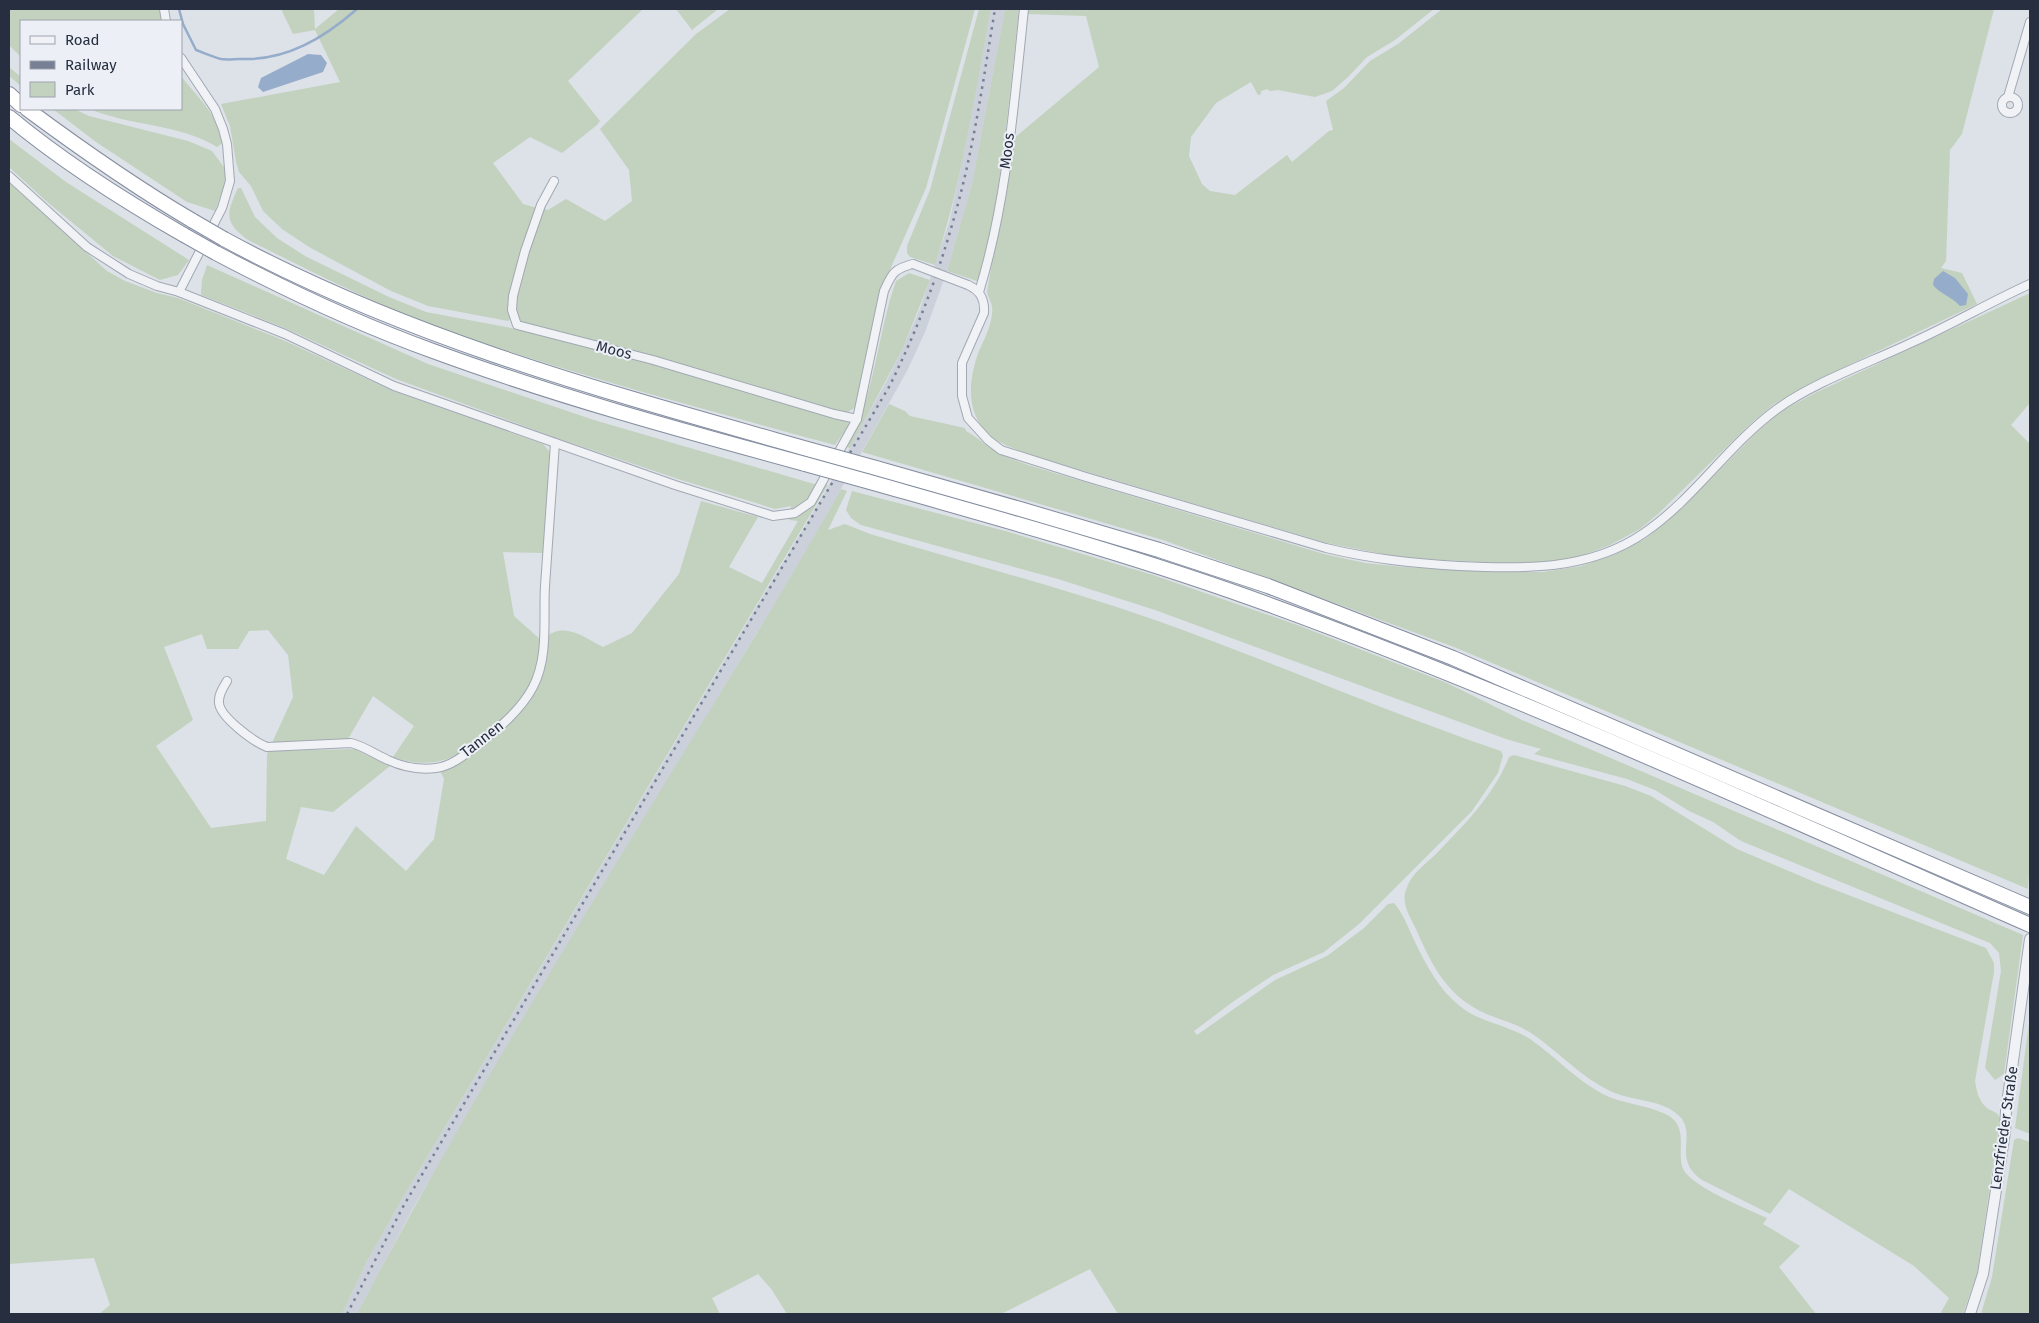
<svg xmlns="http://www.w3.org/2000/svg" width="2039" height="1323" viewBox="0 0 2039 1323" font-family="'Fira Sans',sans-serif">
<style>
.built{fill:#cbd0da}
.green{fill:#c2d2be}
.water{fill:#95accb}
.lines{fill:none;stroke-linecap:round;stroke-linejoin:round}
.stream{stroke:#95accb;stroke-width:2.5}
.minor-casing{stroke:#a2a8b2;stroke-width:10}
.tertiary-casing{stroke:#a2a8b2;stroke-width:12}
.motorway-casing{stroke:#848da0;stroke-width:16}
.minor{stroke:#f0f2f6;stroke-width:8}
.tertiary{stroke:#f0f2f6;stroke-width:10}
.motorway{stroke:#fff;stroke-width:14}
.rail{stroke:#767f93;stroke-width:2.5;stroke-dasharray:2.5 5;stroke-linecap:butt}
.minor-bridge-casing{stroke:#a2a8b2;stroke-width:10;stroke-linecap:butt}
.motorway-bridge-casing{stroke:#848da0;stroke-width:16;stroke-linecap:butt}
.minor-bridge{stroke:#f0f2f6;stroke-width:8}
.motorway-bridge{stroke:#fff;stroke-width:14}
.labels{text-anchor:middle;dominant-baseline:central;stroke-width:4;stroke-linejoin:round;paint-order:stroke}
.street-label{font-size:15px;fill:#262e40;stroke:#ecf0f6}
</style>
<rect width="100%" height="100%" fill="#dde1e8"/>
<polygon class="built" points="991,9 1005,9 972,184 947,271 925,332 908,369 804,555 580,925 412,1210 357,1314 342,1314 366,1263 399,1204 824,494 884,386 903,348 920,309 949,223 967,139"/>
<g class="green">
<polygon points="9,9 160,9 162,21 21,21 21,57 9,45"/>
<polygon points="281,9 314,9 315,29 339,9 643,9 568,81 600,121 597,125 562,153 530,137 493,163 523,204 537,208 511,318 508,321 428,306 391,291 309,247 282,229 263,211 251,186 239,172 236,162 230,126 221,104 340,82 315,30 293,34"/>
<polygon points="676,9 718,9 692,30"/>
<path d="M730 9H975L926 188 881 290 856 407 846 413 835 411 523 324C519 320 517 317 516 311 512 290 535 231 543 209L548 210 566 199 605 221 632 201 629 170 600 129 696 34Z"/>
<path d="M979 9H991C975 95 962 182 935 265L910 257 907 253V246L930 190Z"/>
<path d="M1005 9H1019C1015 46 994 265 977 281L947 271 972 184Z"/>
<path d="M1028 9H1434L1395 40 1367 57 1348 77 1332 91 1315 97 1278 90 1269 91 1268 89 1261 91V94L1258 95 1251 82 1216 103 1191 137 1189 156 1202 184 1210 191 1235 195 1287 155 1292 162 1329 131 1333 130 1326 101 1344 88 1370 61 1398 44 1442 9H1994L1962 134 1950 150 1946 261 1941 268 1962 273 1977 304 1811 383 1774 404 1749 425 1658 514 1640 529 1610 545 1578 557 1542 563H1500L1403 558 1327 543 1033 456C1020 450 1003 446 991 436 965 415 968 380 979 351 985 338 994 320 992 306 991 301 988 297 987 292L1013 139 1099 67 1086 16 1027 14Z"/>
<polygon points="9,67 21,77 21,86 9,76"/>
<path d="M181 76C198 98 218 115 224 142L217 147C181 124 129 126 90 109H181Z"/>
<polygon points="53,109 74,109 89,116 188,141 212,151 226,170 224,187 215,211 187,202 96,142"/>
<polygon points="9,139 66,182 189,260 178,275 160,280 113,256 46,201 9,167"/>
<path d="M9 183 107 271 125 281 157 293 178 298 283 340 393 391 543 444 550 452 547 510 543 553 503 552 514 616 541 640C540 655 537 671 531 685 518 712 464 759 435 762 419 764 407 762 393 757L414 726 373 696 348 739 272 743 293 697 288 655 268 630 249 631 238 649H207L202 634 164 647 193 720 156 746 211 828 266 821 267 755 268 751 355 749 390 766 333 812 301 807 286 859 324 875 356 826 406 871 434 839 444 779 440 771C495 742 545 703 547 636 566 622 585 638 603 647L632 633 679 574 701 501 758 517 729 567 762 583 798 521 789 520 791 506 775 509 678 479 554 437 396 379 285 328 201 295 202 280 207 265 428 364 594 420 814 484 828 485 399 1204 366 1263 342 1314H99L110 1305 94 1258 9 1264Z"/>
<path d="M238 188H241L255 217 277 238 305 256 389 297 426 312 516 329 653 364 845 420 850 424 835 445C703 409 570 374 440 328 374 304 311 271 248 240 224 222 226 214 238 188Z"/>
<path d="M909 273 930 280 903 348 850 448 847 447C875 396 877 335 896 281Z"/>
<path d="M2030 293V403L2011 425 2030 444V857L2028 889 1454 647 1163 540 862 452 889 404 905 411 910 416 965 428 966 431C978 437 987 447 998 453 1007 458 1018 461 1028 465L1324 554 1365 563 1403 567 1500 572H1543L1581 566 1614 555 1646 538 1665 523 1684 506 1756 433 1780 412 1815 393Z"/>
<path d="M841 489 847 491 828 530 845 524 870 534C964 562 1059 587 1152 619 1269 660 1383 711 1501 751L1503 755 1498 773 1472 811 1359 924 1324 952 1273 975 1234 1001 1194 1031 1197 1035 1275 980 1327 956 1364 928 1388 904 1394 903C1403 913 1408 927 1414 940 1426 965 1439 990 1461 1007 1481 1023 1509 1025 1530 1039 1557 1058 1579 1083 1609 1097 1626 1104 1662 1108 1673 1119 1686 1131 1678 1151 1682 1166 1686 1185 1748 1209 1767 1218L1763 1224 1800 1246 1779 1267 1816 1314H1118L1090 1269 1001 1314H787L772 1290 758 1274 712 1298 720 1314H357C454 1128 564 949 673 770 730 677 788 584 841 489Z"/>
<polygon points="852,491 1005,531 1153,575 1300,626 1447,683 1522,720 2023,935 2004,1074 1995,1080 1985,1068 2001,971 1999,953 1990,943 1741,841 1713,822 1689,811 1655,790 1627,779 1534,754 1541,749 1506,739 1155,610 1058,579 861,525 851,518 846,510"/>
<path d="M1514 755 1625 786 1651 796 1737 849 1817 883 1986 948 1994 963V972L1975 1081C1977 1092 1978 1100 1987 1108 1992 1112 1997 1111 2000 1118L1977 1274 1963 1314H1940L1949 1298 1914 1266 1789 1189 1770 1214 1702 1180C1670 1158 1700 1133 1677 1114 1660 1099 1631 1101 1610 1091 1581 1077 1560 1053 1534 1035 1520 1025 1504 1021 1489 1015 1448 998 1433 968 1416 929 1410 917 1401 903 1406 890 1411 873 1425 865 1437 853 1465 824 1494 795 1509 757Z"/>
<polygon points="2030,1016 2030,1134 2015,1128"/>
<polygon points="2018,1138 2030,1142 2030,1314 1981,1314 1992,1277 2014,1140"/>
</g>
<g class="water">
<polygon points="308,54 321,55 327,63 323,72 263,92 258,87 261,78"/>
<path d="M1943 271 1955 278 1968 294 1966 305 1960 306C1952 297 1939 293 1933 285L1934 279Z"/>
</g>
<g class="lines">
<path class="stream" d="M179 9 183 24 196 50C204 53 213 57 221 59 227 60 234 59 240 59 286 61 324 38 357 9"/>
<defs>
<g id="minor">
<polyline points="164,9 166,21"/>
<circle cx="2010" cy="105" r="8"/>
<polyline points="2008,97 2030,22"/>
<path d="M9 176 87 247 129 274 157 286 179 292 285 334 394 386 675 485 773 516 795 513 811 502 857 419 884 291C892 274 893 269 913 264"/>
<polyline points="554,181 541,205 525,251 513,296 512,310 517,325 653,360 834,414 857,419"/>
<path d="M968 285C981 291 985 300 984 313L962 363V396L968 418 988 440 1001 450 1086 477 1326 548C1372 559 1411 563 1459 566 1522 569 1589 571 1644 533 1694 499 1728 445 1777 409 1814 382 1871 362 1913 342 1953 324 1990 302 2030 284"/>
<polyline points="179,292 222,208 230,181 227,144 223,129 215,109 181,58"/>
<path d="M979 292C1007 201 1014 103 1024 9"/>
<path d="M227 681C223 688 218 695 219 703 220 717 254 742 267 747L351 743C364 746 376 755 388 760 403 767 421 770 436 768 452 766 467 753 479 744 499 728 521 710 533 687 549 656 543 619 545 586 548 538 552 491 555 443"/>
</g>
<polyline id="tertiary" points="1970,1314 1983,1274 2005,1132 2006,1111 2030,939"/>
<g id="motorway">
<polyline points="9,94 21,105"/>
<path d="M27 109C81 149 135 187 193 221"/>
<path d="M9 117C63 162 123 200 184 235"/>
<path d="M224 239C408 339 610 393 811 450"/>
<path d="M216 253C286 290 358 324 433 351 555 396 680 430 805 464"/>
<polyline points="876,468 1020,509 1159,550 1268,586 1453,658 2030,907"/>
<path d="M870 482C1004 520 1139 557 1270 605 1528 699 1778 815 2030 925"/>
</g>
</defs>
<use href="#minor" class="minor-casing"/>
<use href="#tertiary" class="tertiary-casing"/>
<use href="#motorway" class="motorway-casing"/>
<use href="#minor" class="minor"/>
<use href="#tertiary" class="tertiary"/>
<use href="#motorway" class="motorway"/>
<path class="rail" d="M347 1314 404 1205 889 387C915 335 936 281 952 225 973 155 983 81 995 9"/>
<defs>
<polyline id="minor-bridge" points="913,264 968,285"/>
<g id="motorway-bridge">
<polyline points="193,221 224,239"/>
<polyline points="184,235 216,253"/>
<polyline points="811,450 876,468"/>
<polyline points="805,464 870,482"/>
</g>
</defs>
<use href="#minor-bridge" class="minor-bridge-casing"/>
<use href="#motorway-bridge" class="motorway-bridge-casing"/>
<use href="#minor-bridge" class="minor-bridge"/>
<use href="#motorway-bridge" class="motorway-bridge"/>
</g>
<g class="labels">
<g class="street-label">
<text transform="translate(1007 151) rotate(-83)">Moos</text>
<text transform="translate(614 350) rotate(14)">Moos</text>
<text transform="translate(482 739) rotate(-38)">Tannen</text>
<text transform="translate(2004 1128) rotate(-82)">Lenzfrieder Straße</text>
</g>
</g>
<rect width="2039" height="1323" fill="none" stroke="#262e40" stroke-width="20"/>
<rect x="20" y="20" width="162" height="90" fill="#ecf0f6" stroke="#9da2ad"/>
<rect x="30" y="36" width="25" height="8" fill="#f0f2f6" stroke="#9da2ad"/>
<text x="65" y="45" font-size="15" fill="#262e40">Road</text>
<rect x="30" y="61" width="25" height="8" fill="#767f93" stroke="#9da2ad"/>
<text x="65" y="70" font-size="15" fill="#262e40">Railway</text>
<rect x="30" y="82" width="25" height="15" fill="#c2d2be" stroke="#9da2ad"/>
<text x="65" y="95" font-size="15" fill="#262e40">Park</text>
</svg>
